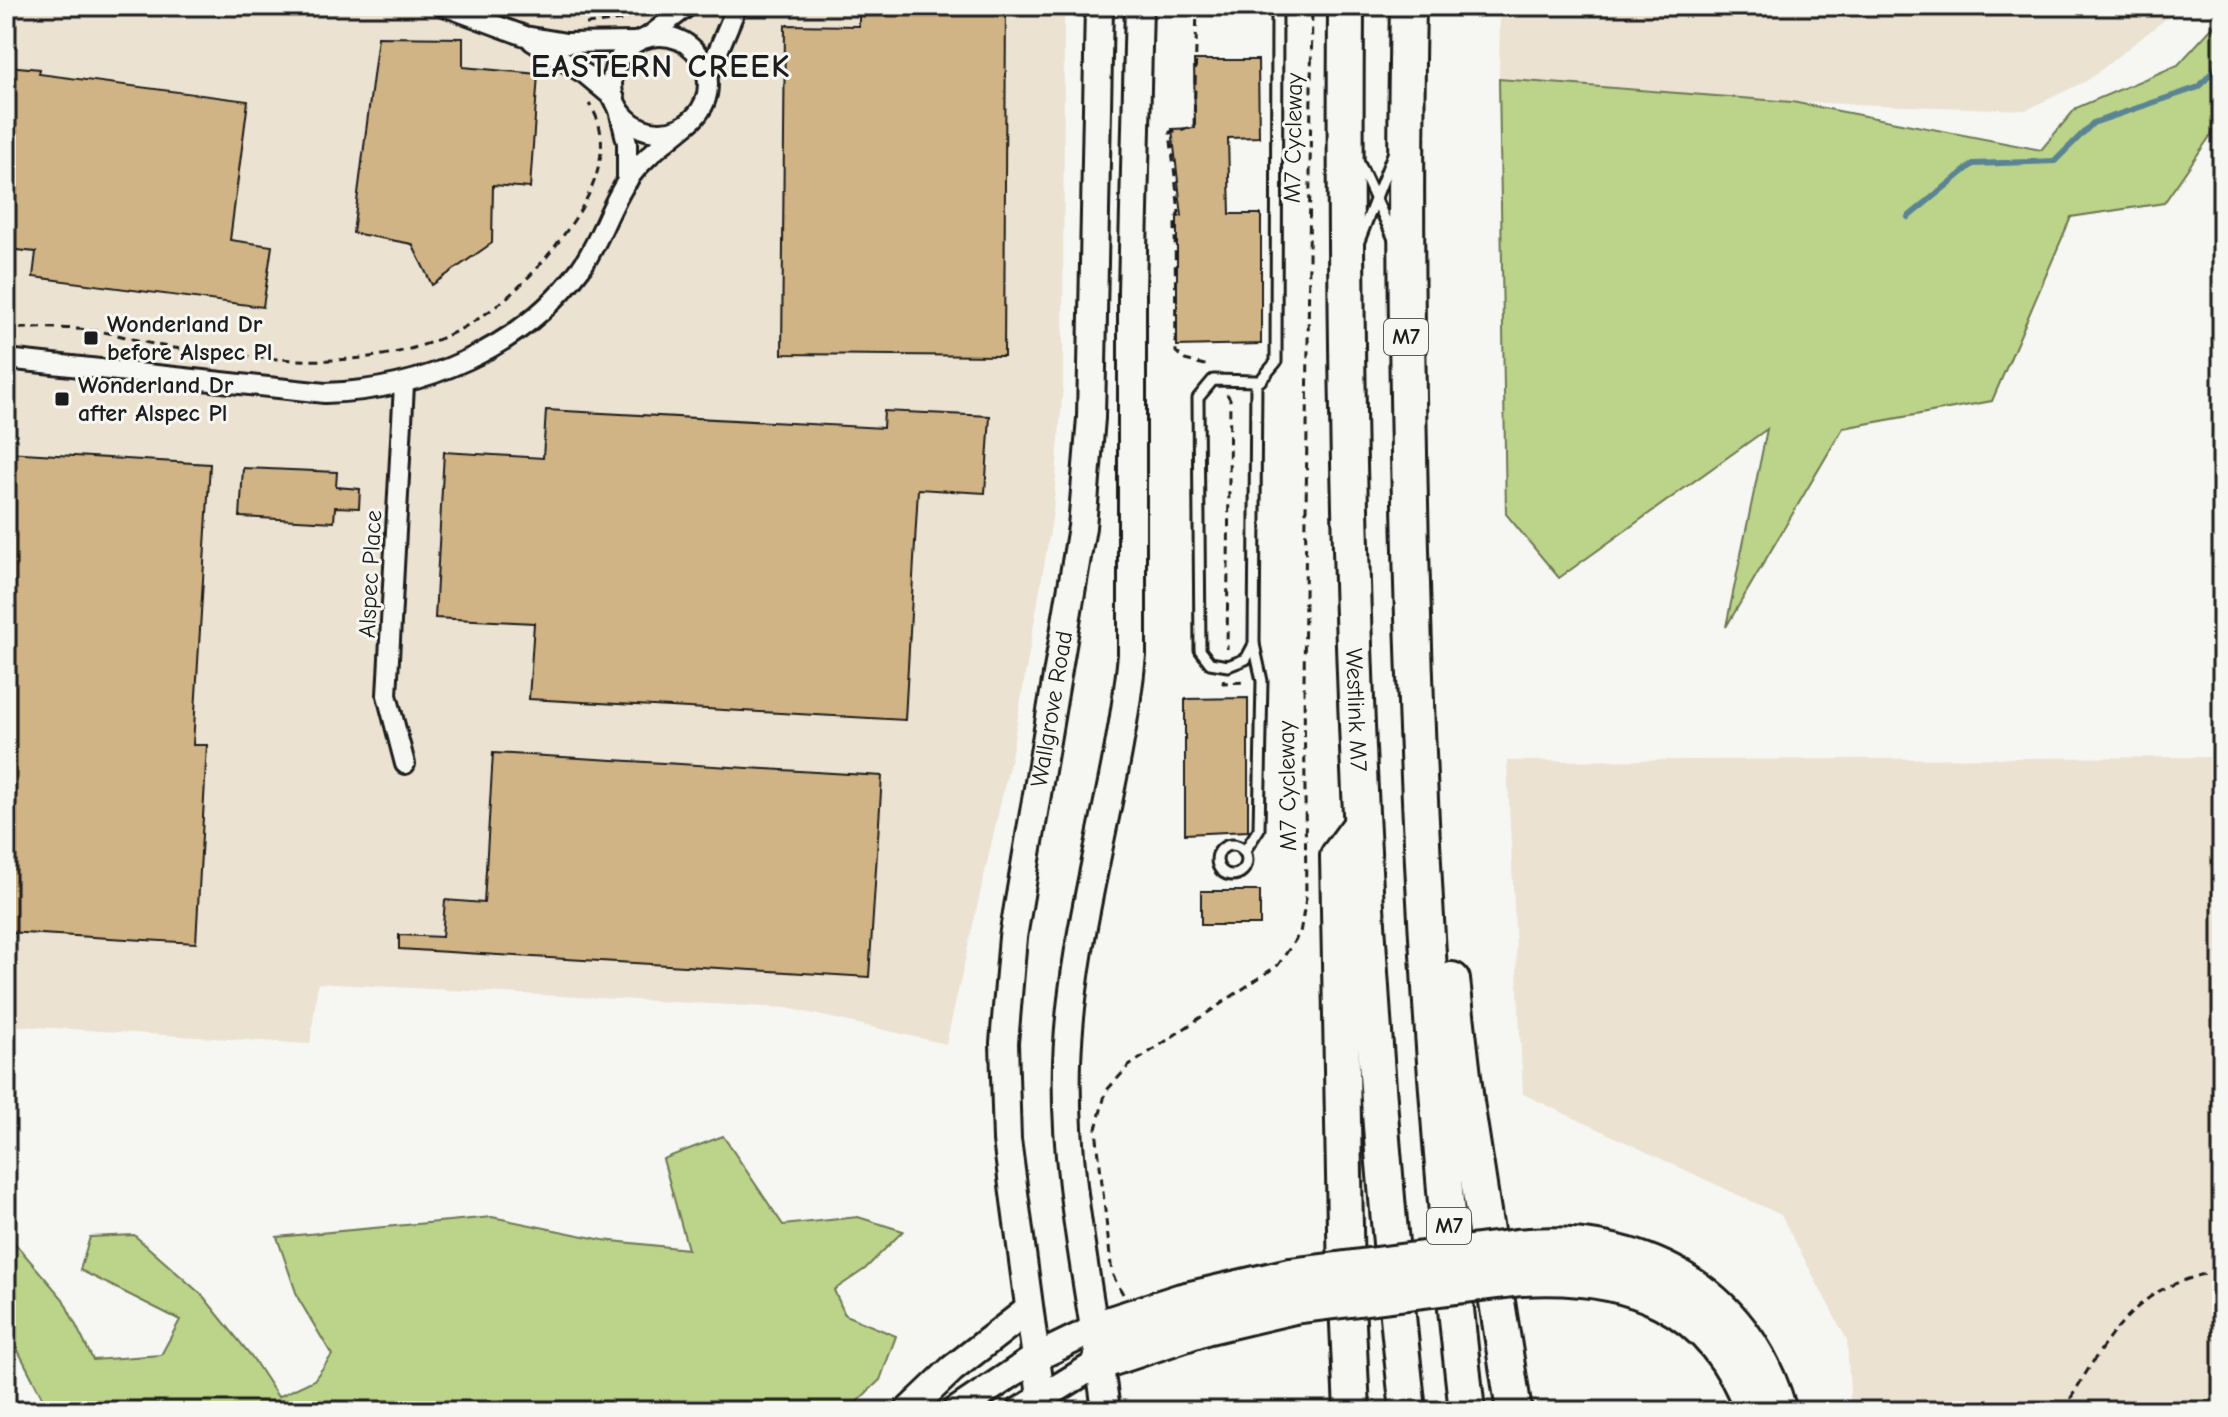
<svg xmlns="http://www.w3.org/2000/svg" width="2228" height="1417" viewBox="0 0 2228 1417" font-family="'Comic Neue',sans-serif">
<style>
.built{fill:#ebe2d1}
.green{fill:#bcd38a;stroke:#6c7853;stroke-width:2}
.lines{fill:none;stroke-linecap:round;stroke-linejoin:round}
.stream{stroke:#5a8494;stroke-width:6}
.building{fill:#d1b485;stroke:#1c1c1c;stroke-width:2}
.lane-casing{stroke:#1c1c1c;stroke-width:15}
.street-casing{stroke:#1c1c1c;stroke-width:24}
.secondary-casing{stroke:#1c1c1c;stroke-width:32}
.highway-casing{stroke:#1c1c1c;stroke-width:40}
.path{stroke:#1c1c1c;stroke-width:3;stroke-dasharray:8 6;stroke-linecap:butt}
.lane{stroke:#f6f6f2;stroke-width:9}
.street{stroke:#f6f6f2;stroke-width:18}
.secondary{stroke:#f6f6f2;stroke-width:26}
.highway{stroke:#f6f6f2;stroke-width:34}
.highway-bridge-casing{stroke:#1c1c1c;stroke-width:40;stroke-linecap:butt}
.highway-bridge{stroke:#f6f6f2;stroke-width:34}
.poi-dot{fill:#1c1c1c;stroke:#f6f6f2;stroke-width:3}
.labels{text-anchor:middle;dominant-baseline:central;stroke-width:6;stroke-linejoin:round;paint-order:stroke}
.shield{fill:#f6f6f2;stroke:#5d5d5c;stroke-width:2}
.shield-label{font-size:22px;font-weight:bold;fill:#1c1c1c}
.street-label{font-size:24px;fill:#1c1c1c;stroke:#f6f6f2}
.poi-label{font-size:24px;font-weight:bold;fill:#1c1c1c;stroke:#f6f6f2;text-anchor:start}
.district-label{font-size:32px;font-weight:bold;letter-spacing:2px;fill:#1c1c1c;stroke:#f6f6f2}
</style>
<rect width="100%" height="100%" fill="#f6f6f2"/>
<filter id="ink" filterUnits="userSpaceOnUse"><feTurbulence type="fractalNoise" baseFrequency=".0125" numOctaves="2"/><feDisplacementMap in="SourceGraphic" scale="16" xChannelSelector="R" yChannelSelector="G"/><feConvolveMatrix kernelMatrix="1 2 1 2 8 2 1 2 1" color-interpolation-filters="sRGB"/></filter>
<g filter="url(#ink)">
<g class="built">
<polygon points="6,6 1064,6 1063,386 1053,513 1011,757 946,1044 788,1008 318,983 310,1044 6,1025"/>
<polygon points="1500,6 2182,6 2088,80 2026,110 1792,102 1499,79"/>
<polygon points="2222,757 2222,1411 1851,1411 1847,1340 1781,1215 1523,1094 1507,761"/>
</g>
<g class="green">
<polygon points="2222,17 2222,119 2164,203 2071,217 1992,401 1843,428 1726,627 1767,429 1559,578 1506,514 1499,79 1792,102 2041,150 2076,108 2178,65"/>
<polygon points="723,1136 783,1225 858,1217 903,1231 865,1269 834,1290 845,1315 896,1336 880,1380 847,1411 49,1411 6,1327 6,1233 63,1299 93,1360 161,1355 180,1320 80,1270 90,1237 134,1235 203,1296 252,1357 278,1397 314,1380 332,1355 298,1298 277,1237 492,1217 603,1240 688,1249 663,1159"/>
</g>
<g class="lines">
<polyline class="stream" points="1908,217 1973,164 2055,161 2093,123 2199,87 2222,61"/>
</g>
<g class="building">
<polygon points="859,6 1006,6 1004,356 782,354 785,25 859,26"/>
<polygon points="378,37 463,38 463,67 538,74 530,188 493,185 492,243 432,285 412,244 353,233"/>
<polygon points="1194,60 1258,60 1259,137 1228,138 1230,214 1261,214 1261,344 1177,346 1177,217 1182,216 1172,129 1195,128"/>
<polygon points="6,66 40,69 39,74 248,101 230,240 272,246 263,307 33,277 36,252 6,249"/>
<polygon points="546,410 883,428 884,411 990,416 985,493 918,489 905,720 529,699 534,623 435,618 444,452 543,458"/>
<polygon points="6,452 210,464 193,745 207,745 196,943 6,932"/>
<polygon points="243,468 337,472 336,487 360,489 359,508 335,507 334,522 240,517"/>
<polygon points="1248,698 1248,831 1185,834 1185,699"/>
<polygon points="493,753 882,776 869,977 399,949 399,935 442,937 445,900 484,903"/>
<rect x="1201" y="891" width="59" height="34"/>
</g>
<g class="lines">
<defs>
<g id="lane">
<polyline points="1358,161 1394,239"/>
<polyline points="1359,241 1393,154"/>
<polyline points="1256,381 1254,644 1246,659 1228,666 1210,663 1200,650 1198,398 1213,380 1256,381 1260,381 1276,362 1277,6"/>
<circle cx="1232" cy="860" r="15"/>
<polyline points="1244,852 1259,829 1262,681 1254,644"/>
</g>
<g id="street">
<polyline points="444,6 525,36 566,43 636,42"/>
<circle cx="660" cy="84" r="48"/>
<polyline points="648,37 688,6"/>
<polyline points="532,41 585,74 615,99"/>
<polyline points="708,75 737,6"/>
<polyline points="619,110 627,143 627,182"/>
<path d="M6 359 325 393C423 390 521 349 581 268 600 241 609 208 627 181 644 155 671 139 694 118"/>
<polyline points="404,385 387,695 405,764"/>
</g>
<g id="secondary">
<polyline points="908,1411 952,1369 1028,1310"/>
<polyline points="956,1411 1035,1358 1095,1329"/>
<polyline points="1020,1411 1100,1362"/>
<path id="s1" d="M1043 1411 1007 1140 1004 1043 1013 937 1082 527 1091 418 1099 6"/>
<path d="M1106 1411C1092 1296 1063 1178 1067 1062 1072 924 1119 791 1132 655V291L1139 6"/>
</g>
<g id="highway">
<path id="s2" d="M1346 6C1343 475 1356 944 1408 1411"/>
<path d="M1408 6C1404 188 1407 369 1411 550 1419 838 1434 1125 1467 1411"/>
<polyline points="1452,980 1466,1102 1514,1411"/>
<path d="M1517 1247C1639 1235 1744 1288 1779 1411"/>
<path d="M1522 1278C1629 1272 1714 1303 1753 1411"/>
<polyline points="1095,1329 1182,1301 1290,1276"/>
<polyline points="1100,1362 1205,1327 1294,1306"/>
<polyline points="1352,1411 1346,1281 1338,856 1360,826"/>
</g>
</defs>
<use href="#lane" class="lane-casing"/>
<use href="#street" class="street-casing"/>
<use href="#secondary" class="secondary-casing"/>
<use href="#highway" class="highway-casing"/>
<g class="path">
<polyline points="1197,6 1194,127 1170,132 1179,212 1175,222 1176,352 1185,360 1209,366"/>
<polyline points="586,24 622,20 651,6"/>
<path d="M6 329C40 327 76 327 109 333 131 338 152 345 174 348 347 371 470 378 576 217 597 185 614 138 589 104"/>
<polyline points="1227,394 1230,399 1227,649"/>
<polyline points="1224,680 1223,683 1247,682"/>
<polyline points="1123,1294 1112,1274 1096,1129 1106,1091 1129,1066 1278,965 1300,933 1306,898 1304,683 1312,6"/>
<path d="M2063 1411C2089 1369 2111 1324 2153 1295 2172 1282 2200 1276 2222 1268"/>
</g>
<use href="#lane" class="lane"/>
<use href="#street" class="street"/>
<use href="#secondary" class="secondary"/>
<use href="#highway" class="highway"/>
<defs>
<g id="highway-bridge">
<polyline points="1290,1276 1517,1247"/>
<polyline points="1294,1306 1522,1278"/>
</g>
</defs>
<use href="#highway-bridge" class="highway-bridge-casing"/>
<use href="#highway-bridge" class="highway-bridge"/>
</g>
</g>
<g class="poi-dot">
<rect x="83" y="330" width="16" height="16" rx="4"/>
<rect x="54" y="391" width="16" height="16" rx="4"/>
</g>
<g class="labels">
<g class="shield">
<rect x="1384" y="319" width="44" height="36" rx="6"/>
<rect x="1427" y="1208" width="44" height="36" rx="6"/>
</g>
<g class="shield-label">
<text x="1406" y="337">M7</text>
<text x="1449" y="1226">M7</text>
</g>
<g class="street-label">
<text transform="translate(1293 138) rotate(-89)">M7 Cycleway</text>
<text transform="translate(370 574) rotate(-87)">Alspec Place</text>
<text stroke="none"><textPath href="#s2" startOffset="704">Westlink M7</textPath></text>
<text stroke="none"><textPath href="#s1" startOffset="708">Wallgrove Road</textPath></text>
<text transform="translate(1287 786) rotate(-91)">M7 Cycleway</text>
</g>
<g class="poi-label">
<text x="107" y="324">Wonderland Dr<tspan x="107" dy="28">before Alspec Pl</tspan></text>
<text x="78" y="385">Wonderland Dr<tspan x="78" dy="28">after Alspec Pl</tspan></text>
</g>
<g class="district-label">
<text x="661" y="66">EASTERN CREEK</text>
</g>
</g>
<rect width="2228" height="1417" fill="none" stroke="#f6f6f2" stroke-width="32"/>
<rect x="16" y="16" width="2196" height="1385" fill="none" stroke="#1c1c1c" stroke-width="3" filter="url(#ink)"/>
</svg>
